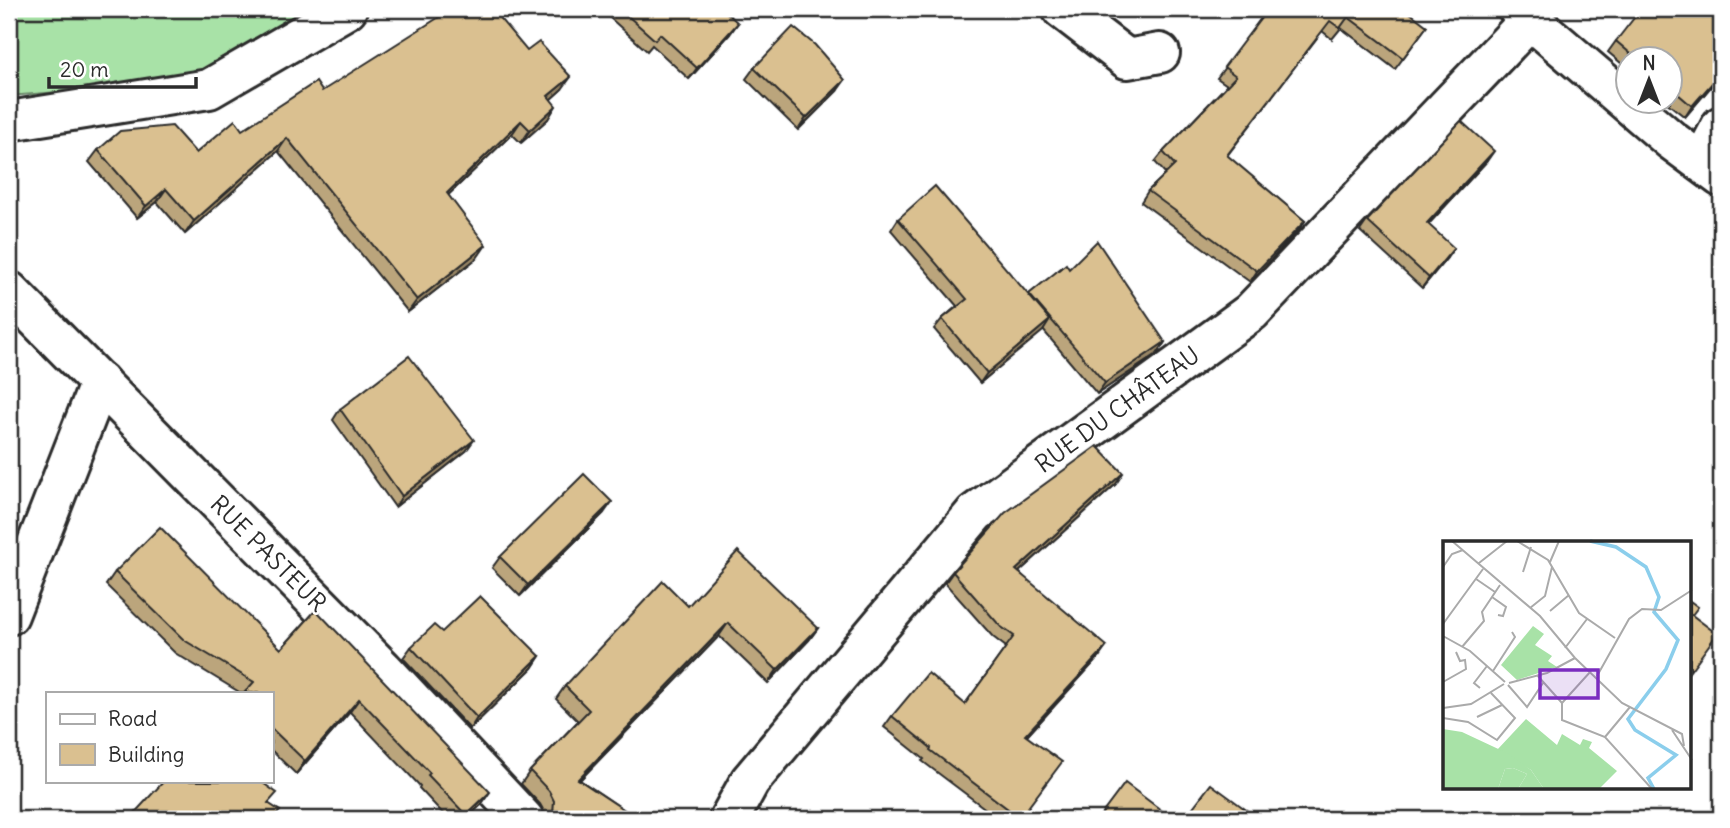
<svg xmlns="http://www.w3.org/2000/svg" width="1730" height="828" viewBox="0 0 1730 828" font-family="Delius,sans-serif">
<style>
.grass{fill:#a8e2a7;stroke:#6a8669;stroke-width:2}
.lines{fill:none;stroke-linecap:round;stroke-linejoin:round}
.minor-casing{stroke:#2b2b2b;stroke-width:44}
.major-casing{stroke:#2b2b2b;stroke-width:44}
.minor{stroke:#fff;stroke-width:38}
.major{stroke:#fff;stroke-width:38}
.wall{fill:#bba57c;stroke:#2b2b2b;stroke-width:2}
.shaded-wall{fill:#998665;stroke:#2b2b2b;stroke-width:2}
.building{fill:#dac090;stroke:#2b2b2b;stroke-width:2}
.labels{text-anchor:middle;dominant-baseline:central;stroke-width:5;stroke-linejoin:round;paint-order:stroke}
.street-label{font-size:24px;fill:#2b2b2b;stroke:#fff}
.inset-river{fill:none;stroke:#8bceec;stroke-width:3.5}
.inset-road{fill:none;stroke:#aaa;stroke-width:2}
.view{fill:#7b2cbf;fill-opacity:0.15;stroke:#7b2cbf;stroke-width:3.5}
.inset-edge{fill:none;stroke:#2b2b2b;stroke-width:3.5}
</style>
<rect width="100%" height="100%" fill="#fff"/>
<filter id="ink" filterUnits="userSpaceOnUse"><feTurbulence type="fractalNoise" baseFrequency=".0143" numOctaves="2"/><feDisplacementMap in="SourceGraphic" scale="14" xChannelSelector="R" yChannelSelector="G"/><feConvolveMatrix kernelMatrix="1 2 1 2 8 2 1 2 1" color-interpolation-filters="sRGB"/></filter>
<g filter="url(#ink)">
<polygon class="grass" points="9,9 324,9 210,80 9,96"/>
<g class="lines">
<defs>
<g id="minor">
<polyline points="1062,9 1127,59 1160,53"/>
<polyline points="9,121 209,89 347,9"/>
<polyline points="1702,162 1721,126"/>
<polyline points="9,291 383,669 524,819"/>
<polyline points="9,615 100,382"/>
<polyline points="729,819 750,781 975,513 1251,312 1530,20"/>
</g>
<polyline id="major" points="1518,9 1671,140 1721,177"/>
</defs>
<use href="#minor" class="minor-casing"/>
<use href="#major" class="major-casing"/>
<use href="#minor" class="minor"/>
<use href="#major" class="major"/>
</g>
<g class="wall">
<polygon points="600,9 723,9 730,34 689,79 652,45 647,51"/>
<polygon points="1268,9 1427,26 1395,69 1341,28 1332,39 1322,31 1227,156 1305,221 1298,231 1250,282 1141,202 1148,191 1166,174 1155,162 1163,152 1227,85 1217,78"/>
<polygon points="1616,41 1721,75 1685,117 1666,102 1670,102 1670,60 1628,60 1628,69 1608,52"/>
<polygon points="527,51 562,89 551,99 548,119 521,143 512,134 448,195 477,258 408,312 278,151 185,234 157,202 137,218 89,162 98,150 196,153 322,91"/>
<polygon points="754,68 837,91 798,130 746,79"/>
<polygon points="1487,161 1428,225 1447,258 1422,288 1360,231 1367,221"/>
<polygon points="898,219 1028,295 1069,269 1165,342 1157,354 1097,394 1043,330 980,383 934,329 942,319 957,306 891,230"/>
<polygon points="340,409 466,451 395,507 333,420"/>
<polygon points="1116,484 1019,572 1099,657 1027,736 1020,819 999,819 922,761 924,759 884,727 892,716 965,704 1006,647 993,637 945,583 953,572"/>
<polygon points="604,513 520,596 492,568 500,557"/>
<polygon points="115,572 281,649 316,610 481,805 466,819 448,819 419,788 420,786 350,712 296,774 271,750 271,693 241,693 175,653 106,585"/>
<polygon points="688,606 818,628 809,640 768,683 719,636 580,780 638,819 545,819 545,813 540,804 521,784 530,771 578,721 556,699 565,686"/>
<polygon points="442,632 540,656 532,668 470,729 403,658 411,647"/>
</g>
<g class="shaded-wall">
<polygon points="738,23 730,34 689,79 697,68"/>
<polygon points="1721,73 1721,75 1685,117 1692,106"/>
<polygon points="571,77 562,89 540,109 548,96"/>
<polygon points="845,80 837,91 798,130 806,118"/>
<polygon points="556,106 548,119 521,143 530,130"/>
<polygon points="521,121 512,134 438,205 447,193"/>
<polygon points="287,138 278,151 185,234 194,221"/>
<polygon points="1494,151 1487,161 1420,233 1427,223"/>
<polygon points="166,189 157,202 137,218 146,206"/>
<polygon points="1305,221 1298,231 1250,282 1257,271"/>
<polygon points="486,245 477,258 408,312 417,300"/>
<polygon points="1454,248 1447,258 1422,288 1429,278"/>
<polygon points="1050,320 1043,331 980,383 987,373"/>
<polygon points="1165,342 1157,354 1097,394 1105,383"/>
<polygon points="474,440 466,451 395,507 402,496"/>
<polygon points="1123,473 1116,484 1009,581 1016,570"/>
<polygon points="612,502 604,513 520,596 528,585"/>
<polygon points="728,623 719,636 569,791 578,779"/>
<polygon points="818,628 809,640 768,683 777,670"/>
<polygon points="1107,646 1099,657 1018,746 1025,735"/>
<polygon points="540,656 532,668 470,729 477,718"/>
<polygon points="359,699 350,712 296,774 305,761"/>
<polygon points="490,792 481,805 466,819 463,819"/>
</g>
<g class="building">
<polygon points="452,9 492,9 527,51 539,42 571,77 548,96 556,106 530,130 521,121 447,193 486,245 417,300 287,138 194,221 166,189 146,206 98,150 120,131 172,126 196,153 235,120 242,130 316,82 322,91"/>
<polygon points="620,9 723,9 738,23 697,68 660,34 655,40"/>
<polygon points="1268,9 1405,9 1427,26 1403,58 1348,17 1340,28 1330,21 1227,155 1305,221 1257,271 1148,191 1175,165 1163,152 1236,76 1224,67"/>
<polygon points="1641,9 1717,9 1721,12 1721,73 1692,106 1670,87 1670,60 1638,60 1616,41"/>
<polygon points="793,27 815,45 845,80 806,118 754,68"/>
<polygon points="1461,121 1494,151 1427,223 1454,248 1429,278 1367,221"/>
<polygon points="935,186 1050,320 987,373 942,319 967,299 898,219"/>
<polygon points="1097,241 1165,342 1105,383 1029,294 1066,264 1069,269"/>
<polygon points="409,356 474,440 402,496 340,409"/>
<polygon points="1097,446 1123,473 1016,570 1107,646 1025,735 1062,762 1020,818 930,750 931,748 892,716 928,673 965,704 1014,636 1000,626 953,572 1005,513"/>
<polygon points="584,474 612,502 528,585 500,557"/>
<polygon points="160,527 281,649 316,610 490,792 466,815 428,775 430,773 359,699 305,761 271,728 271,693 244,693 254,682 184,640 115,572"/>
<polygon points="738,551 818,628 777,670 728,623 578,779 638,819 557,819 553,814 554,801 549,791 530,771 589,710 565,686 663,581 688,606"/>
<polygon points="480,596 540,656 477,718 411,647 434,625 442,632"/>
<polygon points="1690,601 1698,607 1692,615 1717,634 1690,671"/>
<polygon points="164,781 260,781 277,793 268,803 280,811 272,819 129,819"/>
<polygon points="1125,783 1173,819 1098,819"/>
<polygon points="1211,784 1256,817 1255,819 1184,819"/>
</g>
</g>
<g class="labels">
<g class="street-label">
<text transform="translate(1117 409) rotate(-36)">RUE DU CHÂTEAU</text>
<text transform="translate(269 553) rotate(45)">RUE PASTEUR</text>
</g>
</g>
<g transform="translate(1443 541)">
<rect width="248" height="248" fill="#fff"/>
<path d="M90 85 101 93 92 104 109 115 105 120 114 126 74 139 58 124ZM83 178 114 204 119 193 137 204 140 198 149 201 146 207 174 230 156 248H101L88 229 54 209ZM70 227 84 233 75 248H55L62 228Z" fill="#a8e2a7"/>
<path d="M0 188 19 191 66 213 88 229 101 248H75L84 233 70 227 62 228 55 248H0Z" fill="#a8e2a7"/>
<path class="inset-river" d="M147 0 173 6 203 26 216 56 211 71 235 99 223 128 185 178 192 189 233 214 205 237 211 248"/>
<path class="inset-road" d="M9 0 97 75 132 117 179 162 239 193 241 205M74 0 105 19 136 72 172 97M107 21 116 0M36 22 64 0M0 26 9 13 20 9M80 31 88 6M33 38 52 51M49 56 63 66 60 75 55 74M87 67 102 55 109 26M107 70 126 54M0 83 40 28M0 95 27 110 62 141M19 106 41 80 39 71 57 44M122 107 144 78M50 130 72 96 69 91M94 134 119 162V179L162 196 209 248M154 135 186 78 199 68 218 69 249 49M0 141 23 128 22 119 17 120 13 111M66 142 104 132 132 117M65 144 84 166 100 142M37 147 31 142 44 125M119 162 148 130M0 167 28 163 61 143M34 176 59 164M0 177 25 181 54 199 72 177 48 152M229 189 249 219M162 196 187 166"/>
<path class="view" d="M97 129H155V157H97Z"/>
<rect width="248" height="248" class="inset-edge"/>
</g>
<rect width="1730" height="828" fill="none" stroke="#fff" stroke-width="35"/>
<rect x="18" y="18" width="1695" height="793" fill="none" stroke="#2b2b2b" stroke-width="2.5" filter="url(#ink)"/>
<rect x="46" y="692" width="228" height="91" fill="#ffffff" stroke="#aaaaaa" stroke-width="2"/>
<rect x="60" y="714" width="35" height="10" fill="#ffffff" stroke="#aaaaaa" stroke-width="2"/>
<text x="108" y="726" font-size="21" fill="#2b2b2b">Road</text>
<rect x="60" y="744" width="35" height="21" fill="#dac090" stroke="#aaaaaa" stroke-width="2"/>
<text x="108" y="762" font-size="21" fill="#2b2b2b">Building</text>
<g transform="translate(1649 80)"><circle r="33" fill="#ffffff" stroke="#aaaaaa" stroke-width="2"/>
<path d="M0-5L12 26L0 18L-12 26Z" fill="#2b2b2b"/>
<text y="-10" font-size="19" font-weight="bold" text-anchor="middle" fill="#2b2b2b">N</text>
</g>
<path d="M49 77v10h147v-10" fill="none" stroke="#2b2b2b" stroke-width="3.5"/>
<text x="60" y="77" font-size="21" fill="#2b2b2b" stroke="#ffffff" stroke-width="5" paint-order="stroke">20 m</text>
</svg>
